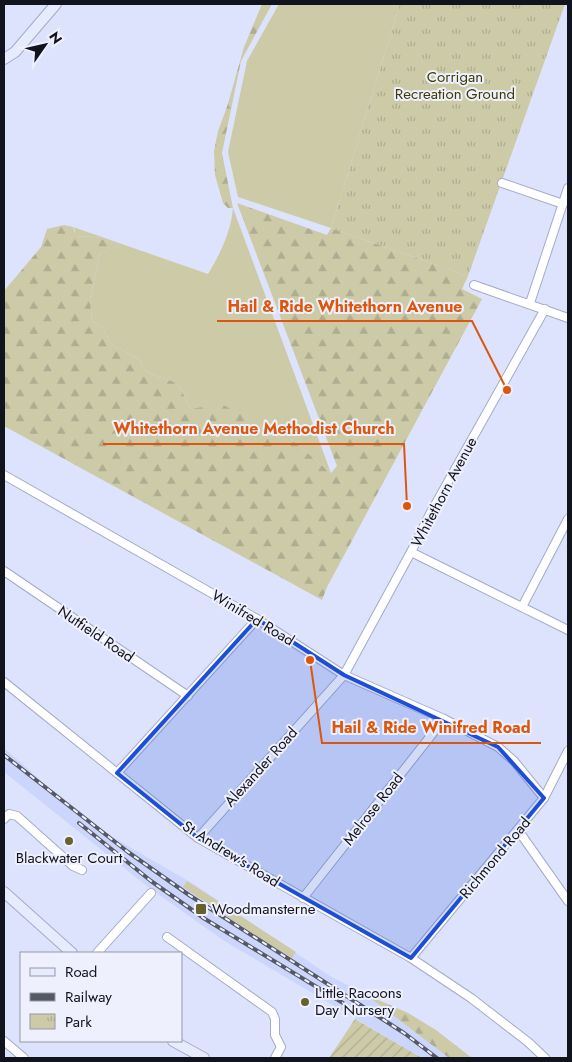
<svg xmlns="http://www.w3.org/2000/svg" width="572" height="1062" viewBox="0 0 572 1062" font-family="Jost,sans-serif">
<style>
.built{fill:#ccd5fb}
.grass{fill:#cdcaa8}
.forest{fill:url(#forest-firs)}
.park{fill:url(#park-tufts)}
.garden{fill:url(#garden-furrows)}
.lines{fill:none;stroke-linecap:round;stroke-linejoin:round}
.minor-casing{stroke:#a4abc8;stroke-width:10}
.secondary-casing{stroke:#a4abc8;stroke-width:12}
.minor{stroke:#fff;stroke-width:8}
.secondary{stroke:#e6ebfe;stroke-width:10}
.rail-casing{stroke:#545867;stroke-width:4}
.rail{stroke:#eef1fd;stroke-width:2;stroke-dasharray:5.5;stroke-linecap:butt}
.marked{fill:#1d4ed8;fill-opacity:0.2;stroke:#1d4ed8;stroke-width:4;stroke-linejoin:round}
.poi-dot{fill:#66612d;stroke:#eef1fd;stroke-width:2}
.labels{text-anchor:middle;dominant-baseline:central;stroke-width:4;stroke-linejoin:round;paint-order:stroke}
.park-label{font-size:15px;fill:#3f3a04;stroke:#eef1fd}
.street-label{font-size:15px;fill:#11131d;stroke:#eef1fd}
.poi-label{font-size:15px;fill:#11131d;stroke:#eef1fd;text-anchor:start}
.leader{fill:none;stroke:#dd560d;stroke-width:2}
.callout-dot{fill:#dd560d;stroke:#eef1fd;stroke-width:2}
.callout-label{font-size:16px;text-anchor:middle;font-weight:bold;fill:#dd560d;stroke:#eef1fd;stroke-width:4;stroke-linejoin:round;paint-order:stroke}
</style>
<defs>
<pattern id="forest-firs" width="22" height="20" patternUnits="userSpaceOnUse" patternTransform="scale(1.25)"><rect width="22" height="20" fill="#cdcaa8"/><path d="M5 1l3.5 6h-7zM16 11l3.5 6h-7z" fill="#afad90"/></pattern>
<pattern id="park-tufts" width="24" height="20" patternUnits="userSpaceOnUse" patternTransform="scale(1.25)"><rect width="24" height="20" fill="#cdcaa8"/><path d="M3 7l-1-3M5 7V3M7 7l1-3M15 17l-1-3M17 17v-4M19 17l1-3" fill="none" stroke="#afad90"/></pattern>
<pattern id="garden-furrows" width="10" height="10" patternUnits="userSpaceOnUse" patternTransform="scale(1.25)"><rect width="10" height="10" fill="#cdcaa8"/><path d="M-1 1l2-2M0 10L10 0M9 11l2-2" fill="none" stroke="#afad90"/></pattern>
</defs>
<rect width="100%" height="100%" fill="#dde3fc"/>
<polygon class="built" points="4,748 48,787 109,835 195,885 330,976 365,994 449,1058 422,1058 223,940 148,887 4,772"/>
<g class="grass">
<polygon points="279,4 400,4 331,228 238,197 228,152 247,61"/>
<path d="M233 208 331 473 292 440 191 409 179 386 172 381 153 375 143 369 140 360 110 343 103 328 92 321 90 300 100 253 120 246 96 237 75 236V230L73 227 208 274C220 254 231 232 233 208Z"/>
<polygon points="187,881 296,952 292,958 259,938 183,887"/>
</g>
<g class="forest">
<polygon points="262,4 272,4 241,61 222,153 233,208 228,208 223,203 215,175 214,151 218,131 227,107 244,47"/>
<polygon points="237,203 327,235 331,228 468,276 462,289 482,299 327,587 322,600 4,426 4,291 41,247 47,229 64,225 73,227 76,236 96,237 121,246 100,253 90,300 92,321 103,328 110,343 140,360 143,369 153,375 172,381 179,386 191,409 221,404 292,440 331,473 337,466"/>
<polygon points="365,994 408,1013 436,1030 472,1058 449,1058"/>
</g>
<polygon class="park" points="400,4 565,4 468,276 331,228"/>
<polygon class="garden" points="355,1019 422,1058 329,1058"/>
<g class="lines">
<defs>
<g id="minor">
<polyline points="502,183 563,204"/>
<polyline points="474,285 568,318"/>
<polyline points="530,303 568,188"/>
<polyline points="4,475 257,619 344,675 444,719 498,747 514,761 544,798"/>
<polyline points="411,552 568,630"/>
<polyline points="4,571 188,696"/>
<polyline points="522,607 568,519"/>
<polyline points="4,682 198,838 411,958 471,998 528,1042 545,1058"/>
<polyline points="117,773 257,619"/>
<polyline points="4,819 9,814 17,816 73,866 82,870"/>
<polyline points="518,830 568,901"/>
<polyline points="198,838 344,675 411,552 430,514 545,309"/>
<polyline points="303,898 444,719"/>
<polyline points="167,937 272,1012 275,1019 275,1035 281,1047 275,1058"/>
<polyline points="97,953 151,893"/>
<polyline points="411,958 544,798 568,751"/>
<polyline points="4,1041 24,1058"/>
</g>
<g id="secondary">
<polyline points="4,59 15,52 56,4"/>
<polyline points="4,892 72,953"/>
<polyline points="173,1041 204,1058"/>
</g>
</defs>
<use href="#minor" class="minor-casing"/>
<use href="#secondary" class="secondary-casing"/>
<use href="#minor" class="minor"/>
<use href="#secondary" class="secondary"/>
<defs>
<g id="rail">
<polyline points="4,755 128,852 189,895 404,1033 437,1058"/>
<polyline points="79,823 151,881 205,919 343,1003"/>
</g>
</defs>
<use href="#rail" class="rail-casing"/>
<use href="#rail" class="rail"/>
</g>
<path class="marked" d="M257 619 344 675 498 747 544 798 411 958 198 838 117 773Z"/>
<g class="poi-dot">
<circle cx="69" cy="841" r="5"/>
<rect x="195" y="903" width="12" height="12" rx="2.5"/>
<circle cx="305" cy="1002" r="5"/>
</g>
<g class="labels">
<g class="park-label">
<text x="455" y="77">Corrigan<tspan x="455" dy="17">Recreation Ground</tspan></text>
</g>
<g class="street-label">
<text transform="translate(444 492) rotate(-62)">Whitethorn Avenue</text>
<text transform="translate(253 618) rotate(31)">Winifred Road</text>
<text transform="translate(96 634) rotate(34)">Nutfield Road</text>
<text transform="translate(261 767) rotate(-48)">Alexander Road</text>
<text transform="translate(373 809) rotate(-52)">Melrose Road</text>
<text transform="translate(231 854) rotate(32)">St Andrew's Road</text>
<text transform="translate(495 858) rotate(-50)">Richmond Road</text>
</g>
<g class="poi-label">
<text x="69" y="858" text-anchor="middle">Blackwater Court</text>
<text x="212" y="909">Woodmansterne</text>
<text x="315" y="993">Little Racoons<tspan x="315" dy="17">Day Nursery</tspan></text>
</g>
</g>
<path class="leader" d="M507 390L472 321H217M407 506L404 444H103M310 660L322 743H541"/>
<g class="callout-dot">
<circle cx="507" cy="390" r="5"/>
<circle cx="407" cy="506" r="5"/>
<circle cx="310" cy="660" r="5"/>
</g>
<g class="callout-label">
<text x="345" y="312">Hail &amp; Ride Whitethorn Avenue</text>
<text x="254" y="434">Whitethorn Avenue Methodist Church</text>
<text x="431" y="733">Hail &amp; Ride Winifred Road</text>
</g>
<rect width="572" height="1062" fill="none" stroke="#11131d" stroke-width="10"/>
<rect x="20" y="952" width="162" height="90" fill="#eef1fd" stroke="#9698a3"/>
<rect x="30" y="968" width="25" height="8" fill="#e6ebfe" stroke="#9698a3"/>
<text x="65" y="977" font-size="15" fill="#11131d">Road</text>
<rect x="30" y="993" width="25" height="8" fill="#545867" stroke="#9698a3"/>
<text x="65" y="1002" font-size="15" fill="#11131d">Railway</text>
<rect x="30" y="1014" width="25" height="15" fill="url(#park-tufts)" stroke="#9698a3"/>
<text x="65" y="1027" font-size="15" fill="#11131d">Park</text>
<g transform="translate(45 45) rotate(56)" stroke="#eef1fd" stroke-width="4" paint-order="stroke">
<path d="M0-4L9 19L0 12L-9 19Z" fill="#11131d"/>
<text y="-8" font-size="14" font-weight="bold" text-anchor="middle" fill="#11131d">N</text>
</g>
</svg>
